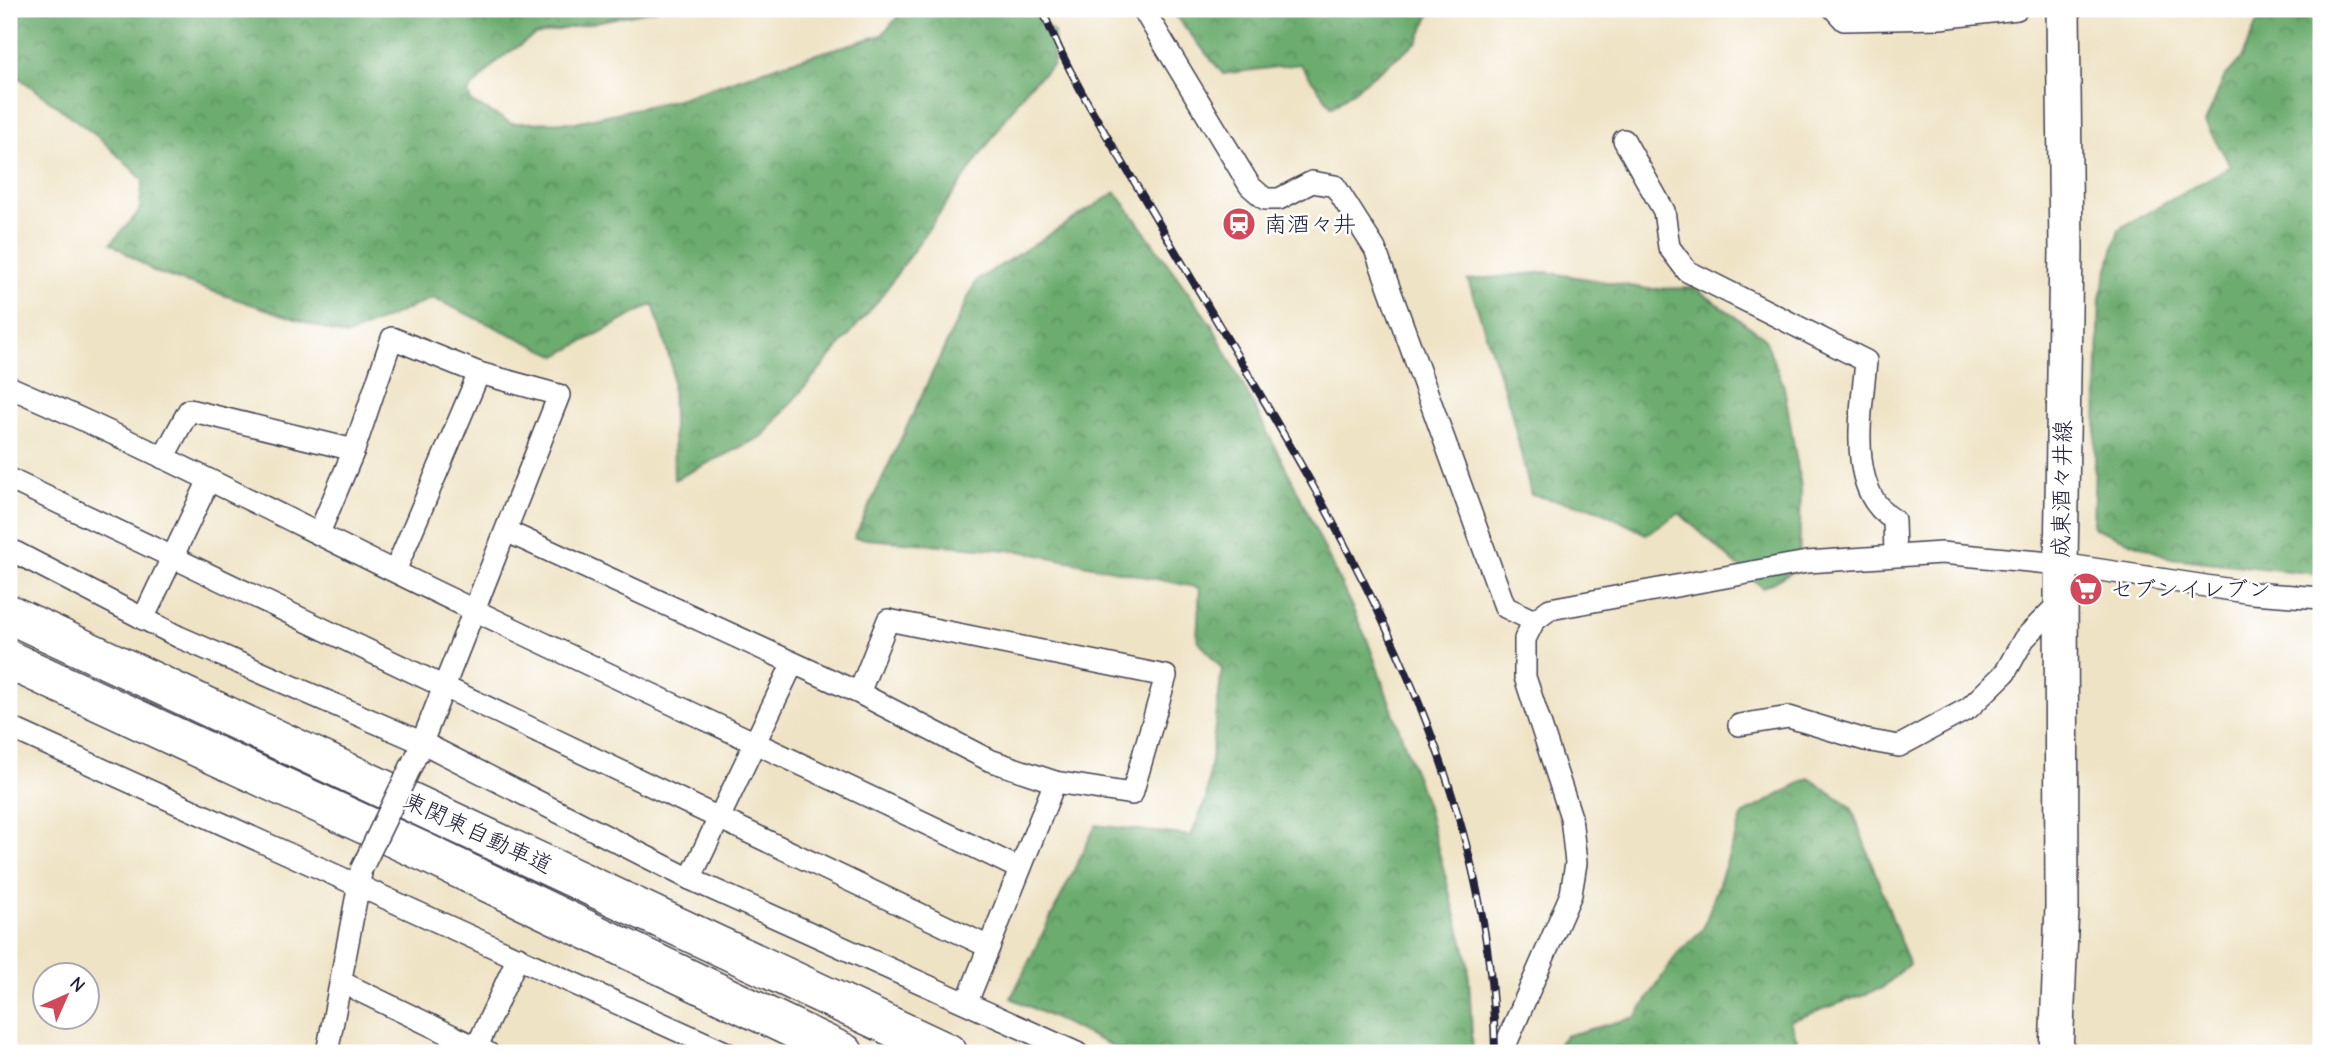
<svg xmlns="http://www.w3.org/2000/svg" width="2330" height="1062" viewBox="0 0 2330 1062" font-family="'Comic Neue','Klee One',sans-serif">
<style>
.forest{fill:url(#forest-crowns);stroke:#476754;stroke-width:2}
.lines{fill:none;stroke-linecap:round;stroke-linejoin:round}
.minor-casing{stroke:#413f50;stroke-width:24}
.primary-casing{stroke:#413f50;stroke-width:36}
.motorway-casing{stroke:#413f50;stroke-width:41}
.minor{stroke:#fff;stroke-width:21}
.primary{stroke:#fff;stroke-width:33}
.motorway{stroke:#fff;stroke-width:38}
.rail-casing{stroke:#22223b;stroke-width:8}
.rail{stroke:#fff;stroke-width:5;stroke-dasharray:16;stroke-linecap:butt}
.minor-bridge-casing{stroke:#413f50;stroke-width:24;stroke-linecap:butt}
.minor-bridge{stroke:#fff;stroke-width:21}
.labels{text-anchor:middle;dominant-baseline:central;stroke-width:5;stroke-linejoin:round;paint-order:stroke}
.poi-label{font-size:23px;fill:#22223b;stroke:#fff;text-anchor:start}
.street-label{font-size:23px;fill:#22223b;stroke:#fff}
</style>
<defs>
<pattern id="forest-crowns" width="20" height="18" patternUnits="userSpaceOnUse" patternTransform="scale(1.75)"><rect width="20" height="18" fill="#6cac6e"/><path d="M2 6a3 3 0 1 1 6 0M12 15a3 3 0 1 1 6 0" fill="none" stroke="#588c5c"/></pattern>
</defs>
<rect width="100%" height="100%" fill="#fff"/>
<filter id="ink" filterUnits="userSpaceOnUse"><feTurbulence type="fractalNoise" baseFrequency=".0143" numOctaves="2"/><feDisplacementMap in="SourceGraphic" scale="14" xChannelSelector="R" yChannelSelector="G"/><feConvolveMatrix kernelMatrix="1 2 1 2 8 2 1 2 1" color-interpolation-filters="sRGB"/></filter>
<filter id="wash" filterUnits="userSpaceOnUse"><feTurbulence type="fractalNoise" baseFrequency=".00686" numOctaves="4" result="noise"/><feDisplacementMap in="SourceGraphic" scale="28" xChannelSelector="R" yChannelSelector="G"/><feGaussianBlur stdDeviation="1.57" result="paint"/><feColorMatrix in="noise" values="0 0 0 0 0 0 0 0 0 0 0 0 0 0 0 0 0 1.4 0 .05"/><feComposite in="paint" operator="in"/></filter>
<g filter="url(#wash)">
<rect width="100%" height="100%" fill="#efe3c5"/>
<g class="forest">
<polygon points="9,9 657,9 535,35 498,60 468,92 471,102 511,123 576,122 678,99 782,64 882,35 905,9 1027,9 1054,33 1053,65 1028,87 878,301 763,436 674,480 672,367 653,304 557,356 433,298 346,336 155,272 111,243 139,212 143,180 102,140 9,70"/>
<polygon points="1170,9 1432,9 1418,41 1332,107 1300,64 1223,74"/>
<polygon points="2263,9 2321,9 2321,572 2316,574 2171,558 2093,527 2100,297 2119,229 2231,166 2205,123 2224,78 2241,59"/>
<polygon points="1116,192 1213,327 1294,484 1368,642 1426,804 1468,961 1473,1053 1127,1053 1011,998 1096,825 1191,836 1206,800 1222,669 1197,639 1200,588 1020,551 854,538 976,281"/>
<polygon points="1546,272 1648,289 1695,288 1764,337 1784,387 1801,487 1799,568 1763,588 1679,513 1646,534 1597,509 1531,495 1510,407 1468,280"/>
<polygon points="1809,778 1851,807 1909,964 1882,988 1790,1021 1802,1053 1551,1053 1565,1036 1636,1017 1677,954 1703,929 1743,815"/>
</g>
</g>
<g filter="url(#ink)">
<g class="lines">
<defs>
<g id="minor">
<polyline points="1143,9 1250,186 1265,199 1279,199 1312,182 1335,186 1375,249 1505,607 1534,621"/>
<polyline points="1834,9 1844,20 1940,18 2017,9"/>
<path d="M1624 140 1664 211 1669 247 1687 271 1866 361C1862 410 1845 490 1894 520L1895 555"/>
<path d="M9 387C168 455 320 537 476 611 657 698 840 781 1020 869"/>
<polyline points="163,458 189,410 354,450"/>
<polyline points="9,479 989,947"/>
<polyline points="506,531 859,693 989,760 1055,782 1132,794 1166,676 888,620 859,693"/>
<polyline points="319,533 354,450 392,338 479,373 559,395 417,755"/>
<polyline points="9,549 179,637 423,743 690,879 1077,1053"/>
<polyline points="395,571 479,373"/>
<polyline points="143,619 209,480"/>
<polyline points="1739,725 1789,717 1865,740 1899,746 1969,708 2005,673 2024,639 2062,600"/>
<polyline points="9,727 727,1053"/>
<polyline points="690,879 792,665"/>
<polyline points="341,982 488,1053"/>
<polyline points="967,1002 1055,782"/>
<polyline points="327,1053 361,873"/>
<polyline points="474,1053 518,957"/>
<polyline points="1502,1053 1571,894 1576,863 1571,817 1525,677 1525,639 1534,621 1550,609 1807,562 1941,553 2061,564 2252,593 2321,598"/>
</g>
<polyline id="primary" points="2056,1053 2062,907 2061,564 2066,249 2063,9"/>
<g id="motorway">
<polyline points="9,614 948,1053"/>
<polyline points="9,660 426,853 844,1053"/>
</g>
</defs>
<use href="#minor" class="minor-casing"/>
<use href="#primary" class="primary-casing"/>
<use href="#motorway" class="motorway-casing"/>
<use href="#minor" class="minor"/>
<use href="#primary" class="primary"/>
<use href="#motorway" class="motorway"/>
<defs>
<path id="rail" d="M1042 9C1072 85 1120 156 1161 227 1310 482 1492 747 1495 1053"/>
</defs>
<use href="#rail" class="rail-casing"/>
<use href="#rail" class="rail"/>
<defs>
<polyline id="minor-bridge" points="361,870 414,760"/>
</defs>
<use href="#minor-bridge" class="minor-bridge-casing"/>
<use href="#minor-bridge" class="minor-bridge"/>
</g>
</g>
<defs>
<symbol id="station-disc" viewBox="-11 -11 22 22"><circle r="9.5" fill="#d1495b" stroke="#fff"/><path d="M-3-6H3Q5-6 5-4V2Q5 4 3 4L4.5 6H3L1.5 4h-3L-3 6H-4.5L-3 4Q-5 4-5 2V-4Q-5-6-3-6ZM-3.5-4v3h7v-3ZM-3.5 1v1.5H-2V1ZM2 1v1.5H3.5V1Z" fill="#fff"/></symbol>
<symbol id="supermarket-disc" viewBox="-11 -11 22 22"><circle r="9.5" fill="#d1495b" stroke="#fff"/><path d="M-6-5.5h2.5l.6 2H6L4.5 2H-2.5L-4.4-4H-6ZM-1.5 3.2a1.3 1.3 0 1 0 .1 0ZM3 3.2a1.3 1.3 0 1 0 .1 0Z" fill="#fff"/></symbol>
</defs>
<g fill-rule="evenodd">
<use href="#station-disc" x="1220" y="205" width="38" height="38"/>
<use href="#supermarket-disc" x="2067" y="570" width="38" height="38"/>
</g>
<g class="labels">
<g class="poi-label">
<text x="1264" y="224">南酒々井</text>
<text x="2110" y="589">セブンイレブン</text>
</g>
<g class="street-label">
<text transform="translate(2062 489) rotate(-89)">成東酒々井線</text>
<text transform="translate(478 833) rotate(25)">東関東自動車道</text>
</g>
</g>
<rect width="2330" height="1062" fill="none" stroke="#fff" stroke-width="35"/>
<g transform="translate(66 996) rotate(45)"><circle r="33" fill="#ffffff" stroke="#a7a7b1" stroke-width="2"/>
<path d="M0-5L12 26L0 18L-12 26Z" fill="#d1495b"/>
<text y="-10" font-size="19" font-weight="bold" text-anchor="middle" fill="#22223b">N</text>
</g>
</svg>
